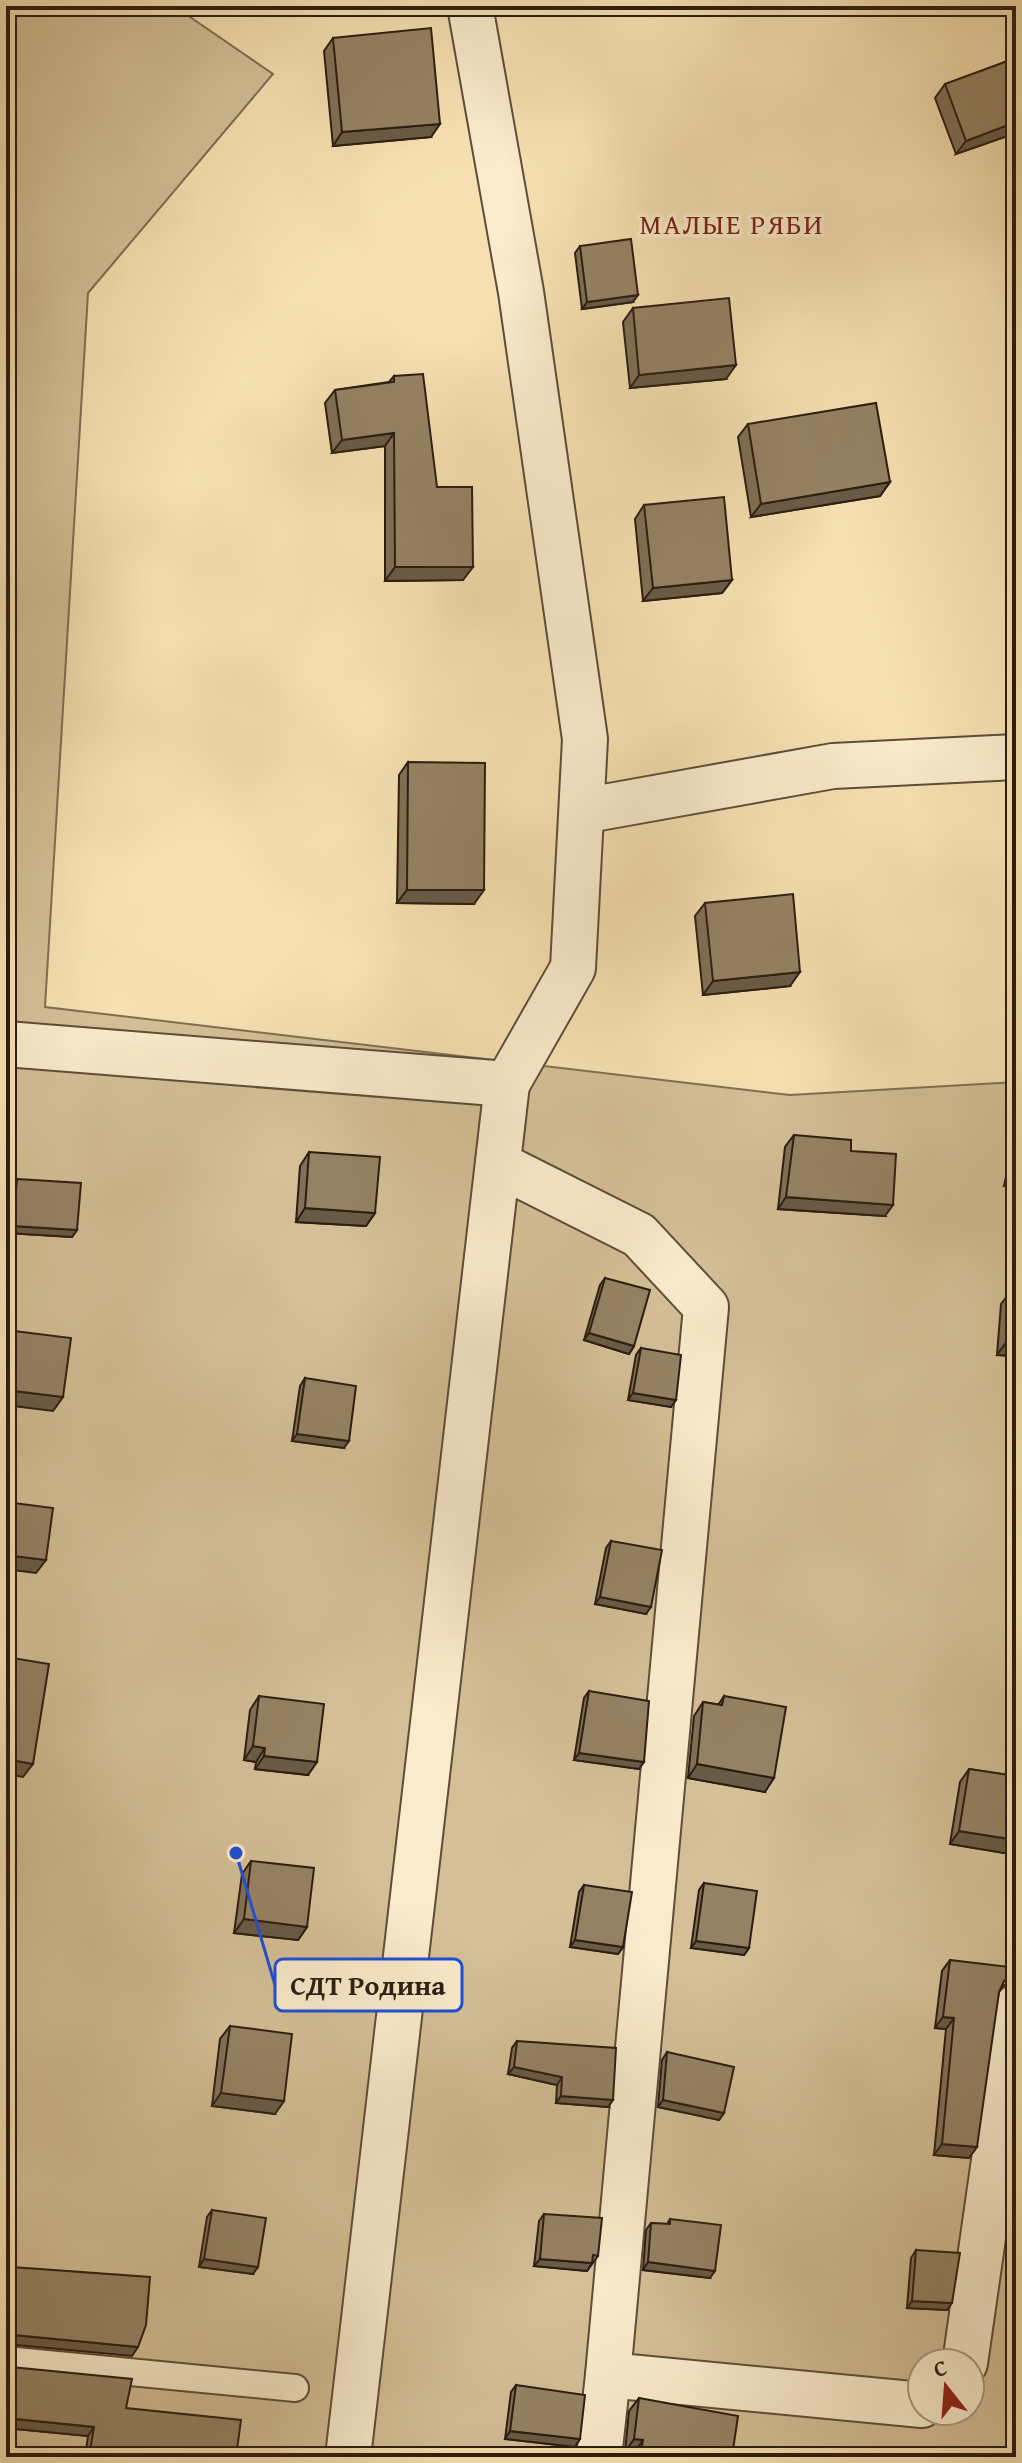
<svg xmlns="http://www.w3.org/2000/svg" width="1022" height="2463" viewBox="0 0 1022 2463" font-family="'Gentium Book Plus',serif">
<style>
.green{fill:#d4bf96;stroke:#806e54;stroke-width:2;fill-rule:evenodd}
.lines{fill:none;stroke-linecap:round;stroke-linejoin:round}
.service-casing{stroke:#5e4d39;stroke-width:30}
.minor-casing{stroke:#5e4d39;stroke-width:48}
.service{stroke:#f9ebcc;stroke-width:26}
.minor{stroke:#f9ebcc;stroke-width:44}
.wall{fill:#807056;stroke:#2c1c11;stroke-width:2}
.shaded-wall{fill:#685b46;stroke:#2c1c11;stroke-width:2}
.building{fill:#958264;stroke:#2c1c11;stroke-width:2}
.labels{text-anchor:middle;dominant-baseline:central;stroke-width:7;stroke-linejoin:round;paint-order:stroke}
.neighbourhood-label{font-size:28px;letter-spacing:2px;fill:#7a1f14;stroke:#f9ebcc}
.leader{fill:none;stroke:#1d4ed8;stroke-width:3}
.callout-dot{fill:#1d4ed8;stroke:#f9ebcc;stroke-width:3}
.callout{fill:#f9ebcc;stroke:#1d4ed8;stroke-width:3}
.callout-label{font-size:28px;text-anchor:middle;font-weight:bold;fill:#2c1c11}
</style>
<rect width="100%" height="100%" fill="#f6e0b1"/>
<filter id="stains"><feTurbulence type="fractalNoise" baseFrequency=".0025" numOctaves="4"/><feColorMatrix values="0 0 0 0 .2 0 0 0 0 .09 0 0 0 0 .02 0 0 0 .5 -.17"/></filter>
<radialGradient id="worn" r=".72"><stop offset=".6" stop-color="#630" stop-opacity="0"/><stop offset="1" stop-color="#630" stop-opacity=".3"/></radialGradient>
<path class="green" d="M6 6H174L273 74 88 293 45 1007 790 1095 1016 1082V2457H6ZM922 2363H970V2411H922Z"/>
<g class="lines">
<defs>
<polyline id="service" points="6,2360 295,2388"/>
<g id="minor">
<polyline points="582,811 833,766 1016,757"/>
<polyline points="6,1044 507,1084"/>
<polyline points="498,1164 639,1235 706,1307 608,2375 922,2405"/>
<polyline points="965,2363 1016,2007"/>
<polyline points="348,2457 507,1084 573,968 585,739 521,292 470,6"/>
<polyline points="599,2457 608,2375"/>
</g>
</defs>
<use href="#service" class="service-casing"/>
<use href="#minor" class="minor-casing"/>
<use href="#service" class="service"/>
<use href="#minor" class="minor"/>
</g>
<g class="wall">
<polygon points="333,38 431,137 333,146 324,51"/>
<polygon points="1016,58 1016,133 956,154 935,98 945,84"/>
<polygon points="580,246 633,302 582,309 575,253"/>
<polygon points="633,308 726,379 630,388 623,322"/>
<polygon points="394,376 437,487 463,580 385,581 385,446 332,453 325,403 335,390 389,382"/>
<polygon points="748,424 890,482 880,496 751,517 738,437"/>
<polygon points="644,505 732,580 722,593 643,601 635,519"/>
<polygon points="408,762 474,904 397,903 399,775"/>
<polygon points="705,903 790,986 703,995 695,916"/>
<polygon points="1016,1131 1016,1188 1004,1186"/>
<polygon points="794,1135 885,1216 778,1209 785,1147"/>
<polygon points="309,1152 375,1213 366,1226 296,1222 300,1166"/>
<polygon points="17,1179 77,1230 72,1237 8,1233 12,1186"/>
<polygon points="605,1278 634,1346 629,1354 584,1340 600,1285"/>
<polygon points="1011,1291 1016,1291 1016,1356 997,1355 1001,1304"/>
<polygon points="641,1348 671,1407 628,1400 636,1355"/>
<polygon points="305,1378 344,1448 292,1441 300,1386"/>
<polygon points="611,1541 646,1614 595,1604 606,1548"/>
<polygon points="589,1691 639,1769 574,1760 584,1698"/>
<polygon points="259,1696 308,1775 255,1769 256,1762 244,1760 250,1710"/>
<polygon points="724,1696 765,1792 688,1778 694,1716 703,1702 718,1705"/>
<polygon points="969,1769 1016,1776 1016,1845 1010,1854 950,1844 960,1782"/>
<polygon points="251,1861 307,1927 298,1940 234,1933 242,1874"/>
<polygon points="704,1883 749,1948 744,1955 691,1948 699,1890"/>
<polygon points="584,1885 623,1947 618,1954 570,1947 579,1892"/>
<polygon points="950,1960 1004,1985 1001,1988 999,1992 969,2158 934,2155 946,2029 935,2028 942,1971"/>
<polygon points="230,2026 275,2114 212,2106 220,2039"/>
<polygon points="517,2041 608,2107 556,2103 557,2085 508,2074 512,2048"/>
<polygon points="667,2052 724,2113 719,2120 658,2107 662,2060"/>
<polygon points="212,2210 253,2274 199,2267 207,2217"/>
<polygon points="544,2214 598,2256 587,2271 534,2266 539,2221"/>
<polygon points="670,2219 710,2278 643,2270 646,2230 651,2223 667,2224"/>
<polygon points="916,2250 947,2310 907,2308 911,2258"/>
<polygon points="6,2363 11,2367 126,2408 236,2457 85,2457 88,2436 6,2428"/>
<polygon points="516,2385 575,2447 505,2439 511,2392"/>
<polygon points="639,2398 733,2450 729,2457 633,2457 634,2453 625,2452 629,2411"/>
</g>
<g class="shaded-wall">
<polygon points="1016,122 1016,133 956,154 966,141"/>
<polygon points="440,124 431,137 333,146 342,132"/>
<polygon points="638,295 633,302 582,309 587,302"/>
<polygon points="736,365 726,379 630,388 639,375"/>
<polygon points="394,433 385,446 332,453 342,440"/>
<polygon points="890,482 880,496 751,517 761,504"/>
<polygon points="395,567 473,567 463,580 385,581"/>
<polygon points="732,580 722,593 643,601 653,588"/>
<polygon points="407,890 484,890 474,904 397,903"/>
<polygon points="800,972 790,986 703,995 713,981"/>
<polygon points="1009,1179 1016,1180 1016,1188 1004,1186"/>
<polygon points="786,1197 893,1205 885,1216 778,1209"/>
<polygon points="305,1208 375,1213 366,1226 296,1222"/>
<polygon points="13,1226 77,1230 72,1237 8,1233"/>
<polygon points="589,1333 634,1346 629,1354 584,1340"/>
<polygon points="1007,1341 1016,1342 1016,1356 997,1355"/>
<polygon points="6,1390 63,1397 53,1411 6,1405"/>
<polygon points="633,1393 676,1400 671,1407 628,1400"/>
<polygon points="297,1434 349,1441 344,1448 292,1441"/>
<polygon points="6,1555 46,1560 36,1573 6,1569"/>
<polygon points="600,1597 651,1607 646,1614 595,1604"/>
<polygon points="253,1746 265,1748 256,1762 244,1760"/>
<polygon points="579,1753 644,1762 639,1769 574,1760"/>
<polygon points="264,1756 317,1762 308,1775 255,1769"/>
<polygon points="6,1759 33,1764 23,1777 6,1774"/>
<polygon points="697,1764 774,1778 765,1792 688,1778"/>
<polygon points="959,1831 1016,1840 1016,1845 1010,1854 950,1844"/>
<polygon points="244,1919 307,1927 298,1940 234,1933"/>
<polygon points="575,1940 623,1947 618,1954 570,1947"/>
<polygon points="696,1941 749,1948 744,1955 691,1948"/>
<polygon points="943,2017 954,2018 946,2029 935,2028"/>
<polygon points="514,2067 562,2077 557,2085 508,2074"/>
<polygon points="221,2093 284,2101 275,2114 212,2106"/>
<polygon points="561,2096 613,2100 608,2107 556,2103"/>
<polygon points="663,2100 724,2113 719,2120 658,2107"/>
<polygon points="942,2144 977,2147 969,2158 934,2155"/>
<polygon points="204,2259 258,2267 253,2274 199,2267"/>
<polygon points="540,2259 592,2263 587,2271 534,2266"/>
<polygon points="648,2262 715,2271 710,2278 643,2270"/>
<polygon points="912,2301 952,2303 947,2310 907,2308"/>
<polygon points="14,2335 138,2347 132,2356 6,2344 6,2337"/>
<polygon points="6,2418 94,2427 88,2436 6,2428"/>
<polygon points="510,2431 580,2439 575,2447 505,2439"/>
<polygon points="634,2439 643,2440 634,2453 625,2452"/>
<polygon points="702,2447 733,2450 729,2457 694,2457"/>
</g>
<g class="building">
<polygon points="431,28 440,124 342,132 333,38"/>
<polygon points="1016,58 1016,122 966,141 945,84"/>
<polygon points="631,239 638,295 587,302 580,246"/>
<polygon points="729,298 736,365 639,375 633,308"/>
<polygon points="423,374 437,487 472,487 473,567 395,567 394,433 342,440 335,390 394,382 394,376"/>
<polygon points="876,403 890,482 761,504 748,424"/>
<polygon points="724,497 732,580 653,588 644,505"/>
<polygon points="408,762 485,763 484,890 407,890"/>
<polygon points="793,894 800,972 713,981 705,903"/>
<polygon points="794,1135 851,1140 851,1151 896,1154 893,1205 786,1197"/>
<polygon points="1016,1147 1016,1180 1009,1179"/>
<polygon points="309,1152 380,1157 375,1213 305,1208"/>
<polygon points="17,1179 81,1183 77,1230 13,1226"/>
<polygon points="605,1278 650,1290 634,1346 589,1333"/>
<polygon points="1011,1291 1016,1291 1016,1342 1007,1341"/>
<polygon points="6,1330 71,1338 63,1397 6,1390"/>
<polygon points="641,1348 681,1355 676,1400 633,1393"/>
<polygon points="305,1378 356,1386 349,1441 297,1434"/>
<polygon points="6,1502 53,1508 46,1560 6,1555"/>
<polygon points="611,1541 662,1550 651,1607 600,1597"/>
<polygon points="6,1657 49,1664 33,1764 6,1759"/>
<polygon points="589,1691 649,1701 644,1762 579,1753"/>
<polygon points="259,1696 324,1704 317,1762 264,1756 265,1748 253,1746"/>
<polygon points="724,1696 786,1707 774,1778 697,1764 703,1702 722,1705"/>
<polygon points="969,1769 1016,1776 1016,1840 959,1831"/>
<polygon points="251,1861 314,1868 307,1927 244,1919"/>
<polygon points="704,1883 757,1891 749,1948 696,1941"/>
<polygon points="584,1885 632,1892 623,1947 575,1940"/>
<polygon points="950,1960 1010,1967 1009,1974 1012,1974 1004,1981 999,1992 977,2147 942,2144 954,2018 943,2017"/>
<polygon points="6,1998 11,1999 6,2048"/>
<polygon points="230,2026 292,2034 284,2101 221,2093"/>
<polygon points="517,2041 616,2048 613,2100 561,2096 562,2077 514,2067"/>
<polygon points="667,2052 734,2067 724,2113 663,2100"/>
<polygon points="212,2210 266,2218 258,2267 204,2259"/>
<polygon points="544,2214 602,2218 598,2256 593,2255 592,2263 540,2259"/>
<polygon points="670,2219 721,2225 715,2271 648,2262 651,2223 670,2224"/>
<polygon points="6,2240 16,2241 12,2267 150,2277 146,2325 138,2347 14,2335 6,2337"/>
<polygon points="916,2250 960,2253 952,2303 912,2301"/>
<polygon points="6,2363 11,2367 132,2379 126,2408 241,2420 236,2457 89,2457 94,2427 6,2418"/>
<polygon points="516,2385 585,2395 580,2439 510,2431"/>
<polygon points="639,2398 738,2416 733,2450 702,2447 700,2457 640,2457 643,2440 634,2439"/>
</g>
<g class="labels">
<g class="neighbourhood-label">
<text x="732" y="223">МАЛЫЕ РЯБИ</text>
</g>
</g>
<path class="leader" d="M236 1853L275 1985"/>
<circle class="callout-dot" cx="236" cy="1853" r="8"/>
<rect class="callout" x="275" y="1959" width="187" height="52" rx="8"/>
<g class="callout-label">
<text x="368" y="1995">СДТ Родина</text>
</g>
<rect width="1022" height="2463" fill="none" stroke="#f6e0b1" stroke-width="32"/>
<rect x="8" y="8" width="1006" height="2447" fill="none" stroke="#2c1c11" stroke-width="4"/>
<rect x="16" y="16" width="990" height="2431" fill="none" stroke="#2c1c11" stroke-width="2"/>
<g transform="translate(946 2387) rotate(343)"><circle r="38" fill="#f9ebcc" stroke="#a79881" stroke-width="2"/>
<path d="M0-6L14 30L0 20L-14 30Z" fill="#8f2418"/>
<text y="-12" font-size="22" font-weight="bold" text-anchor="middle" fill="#2c1c11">С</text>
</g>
<rect width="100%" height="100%" filter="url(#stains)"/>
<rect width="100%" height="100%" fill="url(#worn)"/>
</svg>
